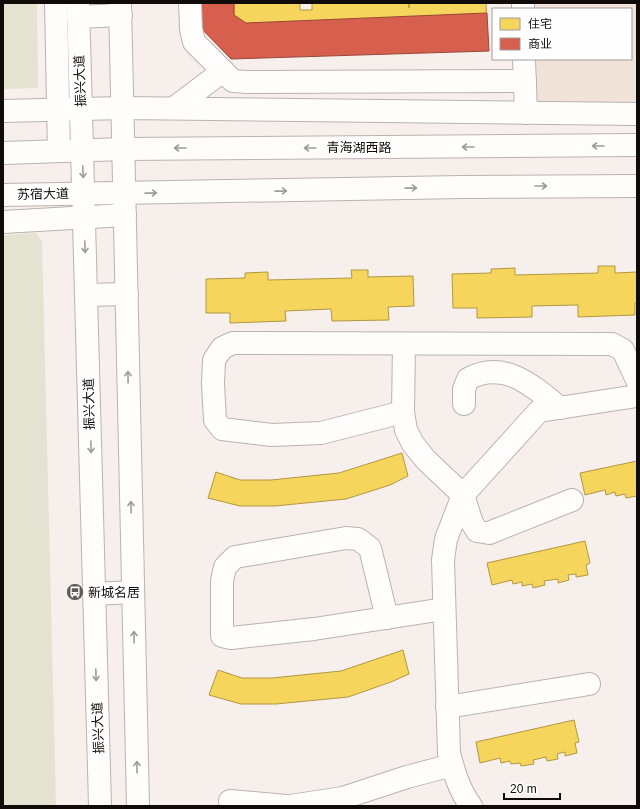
<svg xmlns="http://www.w3.org/2000/svg" width="640" height="809" viewBox="0 0 640 809" font-family="Arial,'Noto Sans SC',sans-serif">
<style>
.built{fill:#f2e3da}
.green{fill:#e4e3d2}
.homes{fill:#f6d55c;stroke:#b19843}
.shops{fill:#d6604d;stroke:#9b4638}
.lines{fill:none;stroke-linecap:round;stroke-linejoin:round}
.minor-casing{stroke:#b9b3b0;stroke-width:24}
.major-casing{stroke:#b9b3b0;stroke-width:24}
.minor{stroke:#fefdfc;stroke-width:22}
.major{stroke:#fefdfc;stroke-width:22}
.oneway{stroke:#9f9c9a}
.labels{text-anchor:middle;dominant-baseline:central;stroke-width:4;stroke-linejoin:round;paint-order:stroke}
.street-label{font-size:13px;fill:#100b08;stroke:#fefefe}
.poi-label{font-size:13px;fill:#100b08;stroke:#fefefe;text-anchor:start}
</style>
<rect width="100%" height="100%" fill="#f7efeb"/>
<polygon class="built" points="522,3 637,3 637,120 528,120 525,59 631,59 631,9 522,9"/>
<g class="green">
<polygon points="3,3 37,3 38,88 3,89"/>
<polygon points="36,233 42,242 56,806 3,806 3,235"/>
</g>
<g class="homes">
<polygon points="234,3 300,3 300,10 312,10 312,3 409,3 409,8 409,3 486,3 487,26 464,27 464,33 430,33 430,29 380,30 380,34 338,35 338,30 282,31 283,38 246,38 246,32 226,33 226,15 234,15"/>
<polygon points="598,266 615,266 615,273 637,272 637,303 635,303 635,315 578,317 578,305 532,306 532,317 477,318 477,308 453,308 452,274 491,273 491,269 515,268 515,275 598,273"/>
<polygon points="351,270 368,270 368,277 413,276 414,306 388,307 389,320 332,321 331,309 285,311 286,321 230,323 230,313 206,313 206,279 245,278 245,273 268,272 268,280 352,278"/>
<polygon points="402,453 408,476 390,485 346,499 275,506 240,506 208,498 216,472 240,480 271,480 339,473"/>
<polygon points="637,461 637,496 626,498 625,494 616,496 615,492 606,495 605,490 585,495 580,473"/>
<polygon points="585,541 590,563 586,565 588,575 576,577 576,574 568,575 569,580 558,583 558,579 544,581 545,585 533,588 532,584 522,586 522,582 513,584 512,580 492,585 487,563"/>
<polygon points="403,650 409,674 391,682 348,697 276,704 241,704 209,695 218,670 242,678 272,678 341,671"/>
<polygon points="574,720 579,742 575,743 577,753 565,756 565,752 557,754 558,759 547,761 546,757 533,760 534,764 521,766 520,763 511,764 510,761 501,763 500,758 480,763 476,742"/>
</g>
<polygon class="shops" points="196,3 234,3 234,15 246,23 487,13 489,51 231,59 196,23"/>
<g class="lines">
<defs>
<g id="minor">
<polyline points="56,3 59,151"/>
<polyline points="190,3 191,29 194,42 233,81 248,82 525,81"/>
<polyline points="523,3 523,9"/>
<polyline points="78,17 121,15"/>
<polyline points="524,59 526,113"/>
<polyline points="174,108 223,71"/>
<polyline points="3,111 123,108 637,114"/>
<polyline points="3,222 125,215"/>
<polyline points="87,295 127,294"/>
<path d="M464 404V389L468 379C504 359 533 386 560 408"/>
<polyline points="403,412 404,344"/>
<polyline points="572,500 489,533 477,531 472,523 463,495 426,460 413,444 406,430 403,412 321,433 272,435 222,429 215,420 213,384 214,360 222,348 233,343 612,344 623,350 637,380"/>
<polyline points="94,594 133,592"/>
<polyline points="387,618 370,548 358,539 346,538 235,557 225,567 222,581 222,636 231,638 314,629 444,609"/>
<polyline points="447,707 589,684"/>
<polyline points="230,801 286,806"/>
<polyline points="290,806 343,798 407,777 452,765"/>
<path d="M471 806C459 790 454 772 449 753L443 560 446 539 463 495 539 411 637 396"/>
</g>
<g id="major">
<polyline points="78,3 100,806"/>
<polyline points="120,3 138,806"/>
<polyline points="3,153 124,149 637,145"/>
<polyline points="3,195 462,187 637,186"/>
</g>
</defs>
<use href="#minor" class="minor-casing"/>
<use href="#major" class="major-casing"/>
<use href="#minor" class="minor"/>
<use href="#major" class="major"/>
</g>
<defs><path id="oneway-shaft" d="M-6 0H5M1.5-3L5.5 0L1.5 3" fill="none" stroke-width="1.6" stroke-linecap="round" stroke-linejoin="round"/></defs>
<g class="oneway">
<use href="#oneway-shaft" transform="translate(598 146) rotate(180)"/>
<use href="#oneway-shaft" transform="translate(468 147) rotate(180)"/>
<use href="#oneway-shaft" transform="translate(180 148) rotate(180)"/>
<use href="#oneway-shaft" transform="translate(310 148) rotate(180)"/>
<use href="#oneway-shaft" transform="translate(83 172) rotate(87)"/>
<use href="#oneway-shaft" transform="translate(541 186)"/>
<use href="#oneway-shaft" transform="translate(411 188) rotate(-1)"/>
<use href="#oneway-shaft" transform="translate(281 191) rotate(-1)"/>
<use href="#oneway-shaft" transform="translate(151 193) rotate(-1)"/>
<use href="#oneway-shaft" transform="translate(85 247) rotate(88)"/>
<use href="#oneway-shaft" transform="translate(128 377) rotate(-91)"/>
<use href="#oneway-shaft" transform="translate(91 447) rotate(89)"/>
<use href="#oneway-shaft" transform="translate(131 507) rotate(-91)"/>
<use href="#oneway-shaft" transform="translate(134 637) rotate(-91)"/>
<use href="#oneway-shaft" transform="translate(96 675) rotate(88)"/>
<use href="#oneway-shaft" transform="translate(137 767) rotate(-91)"/>
</g>
<defs>
<symbol id="bus-disc" viewBox="-11 -11 22 22"><circle r="9.5" fill="#615b57" stroke="#fefefe"/><path d="M-5-6H5V4H4V6H2V4H-2V6H-4V4H-5ZM-3.5-4V0h7V-4ZM-3.5 1.2v1.5H-2V1.2ZM2 1.2v1.5H3.5V1.2Z" fill="#fff"/></symbol>
</defs>
<g fill-rule="evenodd">
<use href="#bus-disc" x="65" y="582" width="20" height="20"/>
</g>
<g class="labels">
<g class="street-label">
<text transform="translate(80 81) rotate(-92)">振兴大道</text>
<text x="359" y="147">青海湖西路</text>
<text transform="translate(43 194) rotate(-1)">苏宿大道</text>
<text transform="translate(89 404) rotate(-91)">振兴大道</text>
<text transform="translate(98 728) rotate(-92)">振兴大道</text>
</g>
<g class="poi-label">
<text x="88" y="592">新城名居</text>
</g>
</g>
<rect width="640" height="809" fill="none" stroke="#100b08" stroke-width="8"/>
<rect x="492" y="8" width="140" height="52" fill="#fefefe" stroke="#9f9d9c"/>
<rect x="500" y="18" width="20" height="12" fill="#f6d55c" stroke="#9f9d9c"/>
<text x="528" y="28" font-size="12" fill="#100b08">住宅</text>
<rect x="500" y="38" width="20" height="12" fill="#d6604d" stroke="#9f9d9c"/>
<text x="528" y="48" font-size="12" fill="#100b08">商业</text>
<path d="M504 793v6h56v-6" fill="none" stroke="#100b08" stroke-width="2"/>
<text x="510" y="793" font-size="12" fill="#100b08" stroke="#fefefe" stroke-width="3" paint-order="stroke">20 m</text>
</svg>
